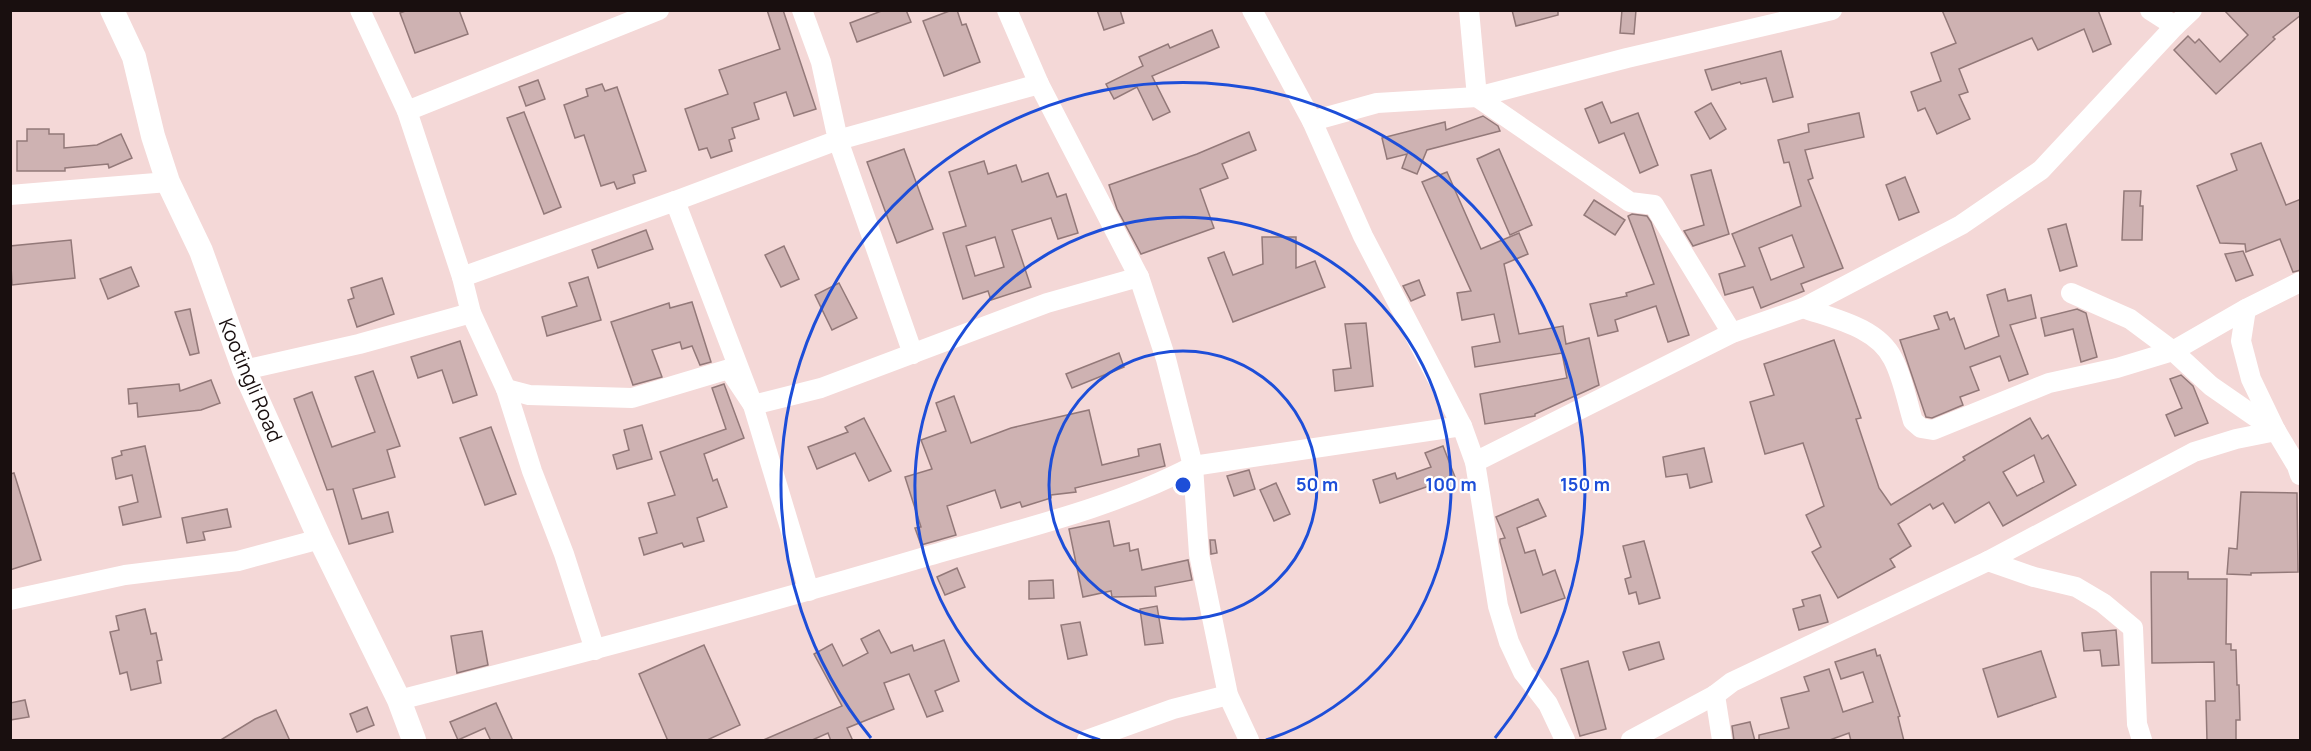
<svg xmlns="http://www.w3.org/2000/svg" width="2311" height="751" viewBox="0 0 2311 751" font-family="Manrope,sans-serif">
<style>
.building{fill:#ceb2b2;stroke:#937979;stroke-width:1.5;fill-rule:evenodd}
.lines{fill:none;stroke-linecap:round;stroke-linejoin:round}
.minor{stroke:#fff;stroke-width:20}
.tertiary{stroke:#fff;stroke-width:24}
.ring{fill:none;stroke:#1d4ed8;stroke-width:3}
.labels{text-anchor:middle;dominant-baseline:central;stroke-width:4.5;stroke-linejoin:round;paint-order:stroke}
.street-label{font-size:20px;fill:#190f0f;stroke:#fff}
.centre{fill:#1d4ed8;stroke:#fff;stroke-width:3}
.ring-label{font-size:18px;text-anchor:middle;font-weight:bold;fill:#1d4ed8;stroke:#fff;stroke-width:4.5;stroke-linejoin:round;paint-order:stroke}
</style>
<rect width="100%" height="100%" fill="#f4d8d7"/>
<g class="building">
<polygon points="408,10 459,10 468,34 415,53 400,13"/>
<polygon points="767,10 783,10 816,109 794,116 786,92 754,103 759,119 732,128 735,138 729,140 732,151 711,158 707,148 699,150 685,109 728,94 719,70 780,49"/>
<polygon points="884,10 906,10 911,22 857,42 850,23"/>
<polygon points="952,10 957,10 962,25 966,24 980,62 944,76 923,21"/>
<polygon points="1097,10 1120,10 1124,23 1104,30"/>
<polygon points="1512,10 1558,10 1558,15 1516,26"/>
<polygon points="1622,10 1636,10 1634,34 1620,33"/>
<polygon points="1942,10 2098,10 2111,44 2093,52 2084,29 2038,50 2032,38 1959,69 1968,92 1959,95 1970,119 1937,134 1925,108 1918,111 1911,92 1941,81 1931,53 1956,43"/>
<polygon points="2224,10 2301,10 2301,15 2273,37 2275,39 2216,94 2174,50 2188,36 2195,43 2199,39 2220,62 2248,35"/>
<polygon points="1212,30 1219,47 1152,76 1170,112 1153,120 1137,87 1114,99 1106,84 1143,66 1139,57 1168,44 1170,48"/>
<polygon points="1781,51 1793,97 1773,102 1766,78 1741,84 1740,82 1712,90 1705,70"/>
<polygon points="538,80 545,99 526,106 519,87"/>
<polygon points="602,84 605,91 617,87 646,171 633,175 635,183 617,189 614,182 601,186 584,135 575,138 564,105 588,96 586,89"/>
<polygon points="1602,102 1611,123 1638,113 1658,165 1640,173 1624,133 1599,143 1585,109"/>
<polygon points="1711,103 1726,129 1710,139 1695,112"/>
<polygon points="524,112 561,207 544,214 507,118"/>
<path d="M1859 113 1864 137 1805 150 1813 178 1808 180 1843 268 1801 284 1804 291 1761 308 1753 287 1725 295 1719 274 1745 266 1732 234 1801 206 1789 162 1784 163 1778 140 1809 132 1808 124ZM1792 235 1804 267 1771 280 1759 248Z"/>
<polygon points="1483,116 1498,126 1500,131 1427,150 1417,174 1402,168 1407,154 1387,159 1382,138 1445,122 1446,130"/>
<polygon points="27,129 49,129 49,134 64,134 64,148 97,145 121,134 132,158 109,168 108,164 65,168 65,171 17,171 17,141 27,141"/>
<polygon points="1249,132 1256,150 1222,164 1228,178 1200,189 1214,228 1141,254 1117,209 1109,185 1197,154"/>
<polygon points="2261,143 2286,205 2301,199 2301,270 2293,272 2280,239 2246,252 2245,244 2220,243 2197,186 2237,170 2231,154"/>
<polygon points="904,149 933,229 897,243 867,162"/>
<polygon points="1499,149 1532,225 1510,235 1477,159"/>
<path d="M984 161 988 174 1016 165 1022 182 1048 173 1057 197 1066 194 1078 233 1058 239 1051 218 1012 230 1031 287 991 300 988 291 963 299 943 233 966 226 949 172ZM995 237 1004 267 975 276 966 246Z"/>
<polygon points="1711,170 1729,234 1693,246 1684,231 1704,225 1691,175"/>
<polygon points="1447,172 1481,249 1519,233 1528,254 1504,264 1519,334 1563,326 1566,344 1589,338 1599,385 1535,414 1535,416 1485,424 1480,394 1567,378 1562,353 1475,367 1472,347 1500,342 1494,314 1462,320 1457,293 1471,291 1422,182"/>
<polygon points="1905,177 1919,212 1899,220 1886,185"/>
<polygon points="2124,191 2141,191 2140,206 2143,206 2142,240 2122,240"/>
<polygon points="1594,200 1625,220 1615,235 1584,215"/>
<polygon points="1632,214 1647,216 1651,222 1689,335 1668,342 1656,306 1615,320 1618,331 1598,336 1590,304 1627,296 1626,293 1654,284 1628,216"/>
<polygon points="2066,224 2077,266 2060,271 2048,229"/>
<polygon points="646,230 653,249 598,268 592,250"/>
<polygon points="1262,237 1296,237 1296,268 1315,261 1325,287 1233,322 1208,258 1224,252 1233,275 1263,264"/>
<polygon points="71,240 75,278 12,285 10,246"/>
<polygon points="784,246 799,279 781,287 765,255"/>
<polygon points="2243,251 2253,275 2236,281 2225,254"/>
<polygon points="131,267 139,286 108,299 100,279"/>
<polygon points="588,277 601,320 547,336 542,317 577,306 569,283"/>
<polygon points="382,278 394,314 357,327 348,300 354,298 351,288"/>
<polygon points="1419,280 1425,295 1411,301 1403,286"/>
<polygon points="839,283 857,318 832,330 815,295"/>
<polygon points="2005,289 2008,301 2031,295 2036,318 2010,325 2028,374 2009,381 2000,356 1970,367 1979,390 1960,397 1963,405 1932,418 1926,417 1900,340 1939,329 1934,316 1947,312 1950,320 1954,318 1965,349 1999,336 1987,295"/>
<polygon points="692,302 711,362 700,365 692,346 682,349 680,342 652,350 662,377 633,385 611,322 669,303 670,308"/>
<polygon points="190,309 199,353 190,355 175,312"/>
<polygon points="2077,309 2086,313 2097,357 2081,362 2073,329 2045,336 2041,318"/>
<polygon points="1366,323 1373,386 1335,391 1333,370 1351,368 1345,324"/>
<path d="M1834 340 1861 418 1856 419 1879 488 1891 505 1965 460 1963 457 2030 418 2042 439 2048 435 2076 485 2003 526 1989 502 1955 523 1943 503 1933 509 1930 504 1898 524 1911 546 1890 559 1895 567 1838 598 1812 552 1821 547 1806 515 1824 506 1803 443 1765 454 1750 402 1774 395 1764 364ZM2034 455 2044 482 2017 496 2003 472Z"/>
<polygon points="460,341 477,395 453,403 442,370 418,378 411,357"/>
<polygon points="1119,353 1124,367 1072,388 1066,374"/>
<polygon points="373,371 400,446 387,450 395,477 353,489 362,519 388,512 393,532 349,544 333,489 327,490 294,399 312,392 332,447 375,432 355,377"/>
<polygon points="2181,375 2193,386 2208,423 2175,436 2166,415 2182,408 2170,379"/>
<polygon points="211,380 220,403 201,410 138,417 137,403 129,404 128,389 179,384 180,391"/>
<polygon points="724,384 744,438 704,454 713,481 717,479 727,507 697,518 704,541 684,547 682,543 644,555 639,538 657,533 648,503 675,495 660,452 726,429 712,388"/>
<polygon points="954,396 971,443 1011,428 1089,410 1102,465 1139,456 1138,449 1160,444 1165,466 1075,488 1076,492 1051,495 1051,498 1022,507 1020,502 1001,508 995,490 947,506 956,535 921,545 915,528 921,527 905,477 932,469 921,440 946,431 936,403"/>
<polygon points="864,418 891,471 869,481 855,453 817,469 808,447 848,432 845,427"/>
<polygon points="642,425 652,459 617,469 613,455 629,450 624,430"/>
<polygon points="491,427 516,494 485,505 460,438"/>
<polygon points="145,446 161,517 123,525 119,507 138,502 132,475 116,479 112,458 122,455 121,451"/>
<polygon points="1443,446 1455,477 1380,503 1373,480 1395,473 1397,479 1431,467 1425,453"/>
<polygon points="1704,448 1712,482 1690,488 1687,474 1666,477 1663,457"/>
<polygon points="1249,470 1255,489 1234,496 1227,476"/>
<polygon points="14,473 41,560 10,570 10,474"/>
<polygon points="1276,483 1290,514 1274,521 1260,490"/>
<polygon points="2241,492 2297,493 2298,572 2251,573 2251,575 2227,574 2229,548 2237,549"/>
<polygon points="1538,499 1546,516 1517,528 1525,553 1535,550 1543,575 1555,570 1565,598 1521,613 1500,542 1500,539 1505,538 1496,517"/>
<polygon points="227,509 231,527 203,532 205,540 187,543 182,518"/>
<polygon points="1109,521 1114,546 1129,543 1130,551 1138,549 1142,570 1188,560 1192,580 1155,587 1156,596 1112,597 1111,591 1083,597 1069,529"/>
<polygon points="1210,540 1215,540 1217,553 1211,554"/>
<polygon points="1644,541 1660,598 1639,604 1636,592 1629,594 1625,579 1631,577 1623,546"/>
<polygon points="957,568 965,587 945,595 937,577"/>
<polygon points="2151,572 2188,572 2188,579 2227,579 2226,644 2231,644 2231,650 2236,650 2237,685 2239,685 2240,720 2236,720 2236,741 2207,741 2206,701 2215,701 2214,662 2152,663"/>
<polygon points="1053,580 1054,598 1029,599 1029,581"/>
<polygon points="1820,595 1828,622 1799,630 1793,609 1804,606 1802,600"/>
<polygon points="1157,606 1163,643 1145,645 1140,609"/>
<polygon points="145,609 151,634 156,633 162,660 157,661 161,683 131,690 127,672 120,674 110,632 119,630 116,616"/>
<polygon points="1080,622 1087,655 1068,659 1061,625"/>
<polygon points="879,630 891,653 912,645 914,651 944,640 959,681 935,691 943,711 927,717 909,674 884,683 894,709 847,728 853,741 831,741 828,733 810,741 761,741 842,706 814,654 832,644 843,666 868,653 861,639"/>
<polygon points="2116,630 2119,665 2102,666 2100,650 2084,651 2082,633"/>
<polygon points="482,631 488,665 457,673 451,636"/>
<polygon points="1659,642 1664,659 1629,670 1623,652"/>
<polygon points="704,645 740,725 705,741 668,741 639,674"/>
<polygon points="1875,649 1877,656 1880,655 1900,716 1898,717 1904,741 1851,741 1849,733 1827,741 1759,741 1759,735 1789,728 1781,698 1809,691 1804,677 1829,669 1843,712 1873,702 1863,672 1841,679 1835,662"/>
<polygon points="2041,651 2056,697 1998,717 1983,669"/>
<polygon points="1588,661 1606,729 1580,736 1561,669"/>
<polygon points="25,700 29,717 10,720 10,703"/>
<polygon points="496,703 513,741 491,741 485,728 458,740 450,722"/>
<polygon points="367,707 374,725 357,732 350,714"/>
<polygon points="276,710 290,741 219,741 255,719"/>
<polygon points="1750,722 1755,741 1734,741 1732,726"/>
</g>
<g class="lines">
<g class="minor">
<polyline points="360,10 407,111 462,277 471,313 506,389 532,471 564,554 595,650"/>
<polyline points="1007,10 1039,84 1139,277"/>
<polyline points="1252,10 1312,121 1363,236 1462,426 1475,462 1498,606 1509,642 1523,672 1548,704 1565,740"/>
<polyline points="1469,10 1477,97 1630,202 1654,205 1732,333"/>
<polyline points="2150,10 2175,26"/>
<polyline points="407,111 659,10"/>
<polyline points="1312,121 1377,103 1477,97 1627,58 1832,10"/>
<polyline points="10,195 168,182"/>
<polyline points="675,201 838,140 821,62 802,10"/>
<polyline points="462,277 675,201 753,405 809,591"/>
<polyline points="2071,293 2130,319 2173,351 2211,386 2276,431"/>
<path d="M1803 308C1834 319 1877 327 1893 359 1903 378 1907 402 1913 421L1921 428 1933 430 2049 383 2117 368 2173 351 2246 309 2300 282"/>
<polyline points="2246,309 2241,341 2251,379 2275,429"/>
<polyline points="913,354 838,140 1039,84"/>
<polyline points="244,370 359,344 471,313"/>
<polyline points="506,389 529,395 632,398 729,369 753,405 821,388 1047,303 1139,277 1166,359 1193,466 1199,554 1228,695 1249,740"/>
<polyline points="1475,462 1732,333 1803,308 1961,225 2041,170 2175,26 2192,10"/>
<polyline points="1988,561 2034,577 2076,587 2103,603 2133,628 2137,724 2142,740"/>
<polyline points="10,600 125,575 238,561 320,539"/>
<polyline points="1715,695 1722,740"/>
<path d="M399 700C576 655 752 608 928 556 1016 530 1111 509 1193 466L1462 426"/>
<polyline points="1087,740 1173,709 1228,695"/>
<polyline points="1631,740 1715,695 1732,682 1988,561 2194,452 2236,439 2276,431 2297,466 2300,475"/>
</g>
<polyline class="tertiary" points="112,10 134,57 153,136 168,182 201,251 244,370 320,539 399,700 414,740"/>
</g>
<g class="ring">
<circle cx="1183" cy="485" r="134"/>
<path d="M1100 740A268 268 0 1 1 1266 740"/>
<path d="M871 738A402 402 0 1 1 1495 738"/>
</g>
<g class="labels">
<g class="street-label">
<text transform="translate(251 380) rotate(67)">Kootingli Road</text>
</g>
</g>
<circle cx="1183" cy="485" r="9" class="centre"/>
<g class="ring-label">
<text x="1317" y="491">50 m</text>
<text x="1451" y="491">100 m</text>
<text x="1585" y="491">150 m</text>
</g>
<rect width="2311" height="751" fill="none" stroke="#190f0f" stroke-width="24"/>
</svg>
